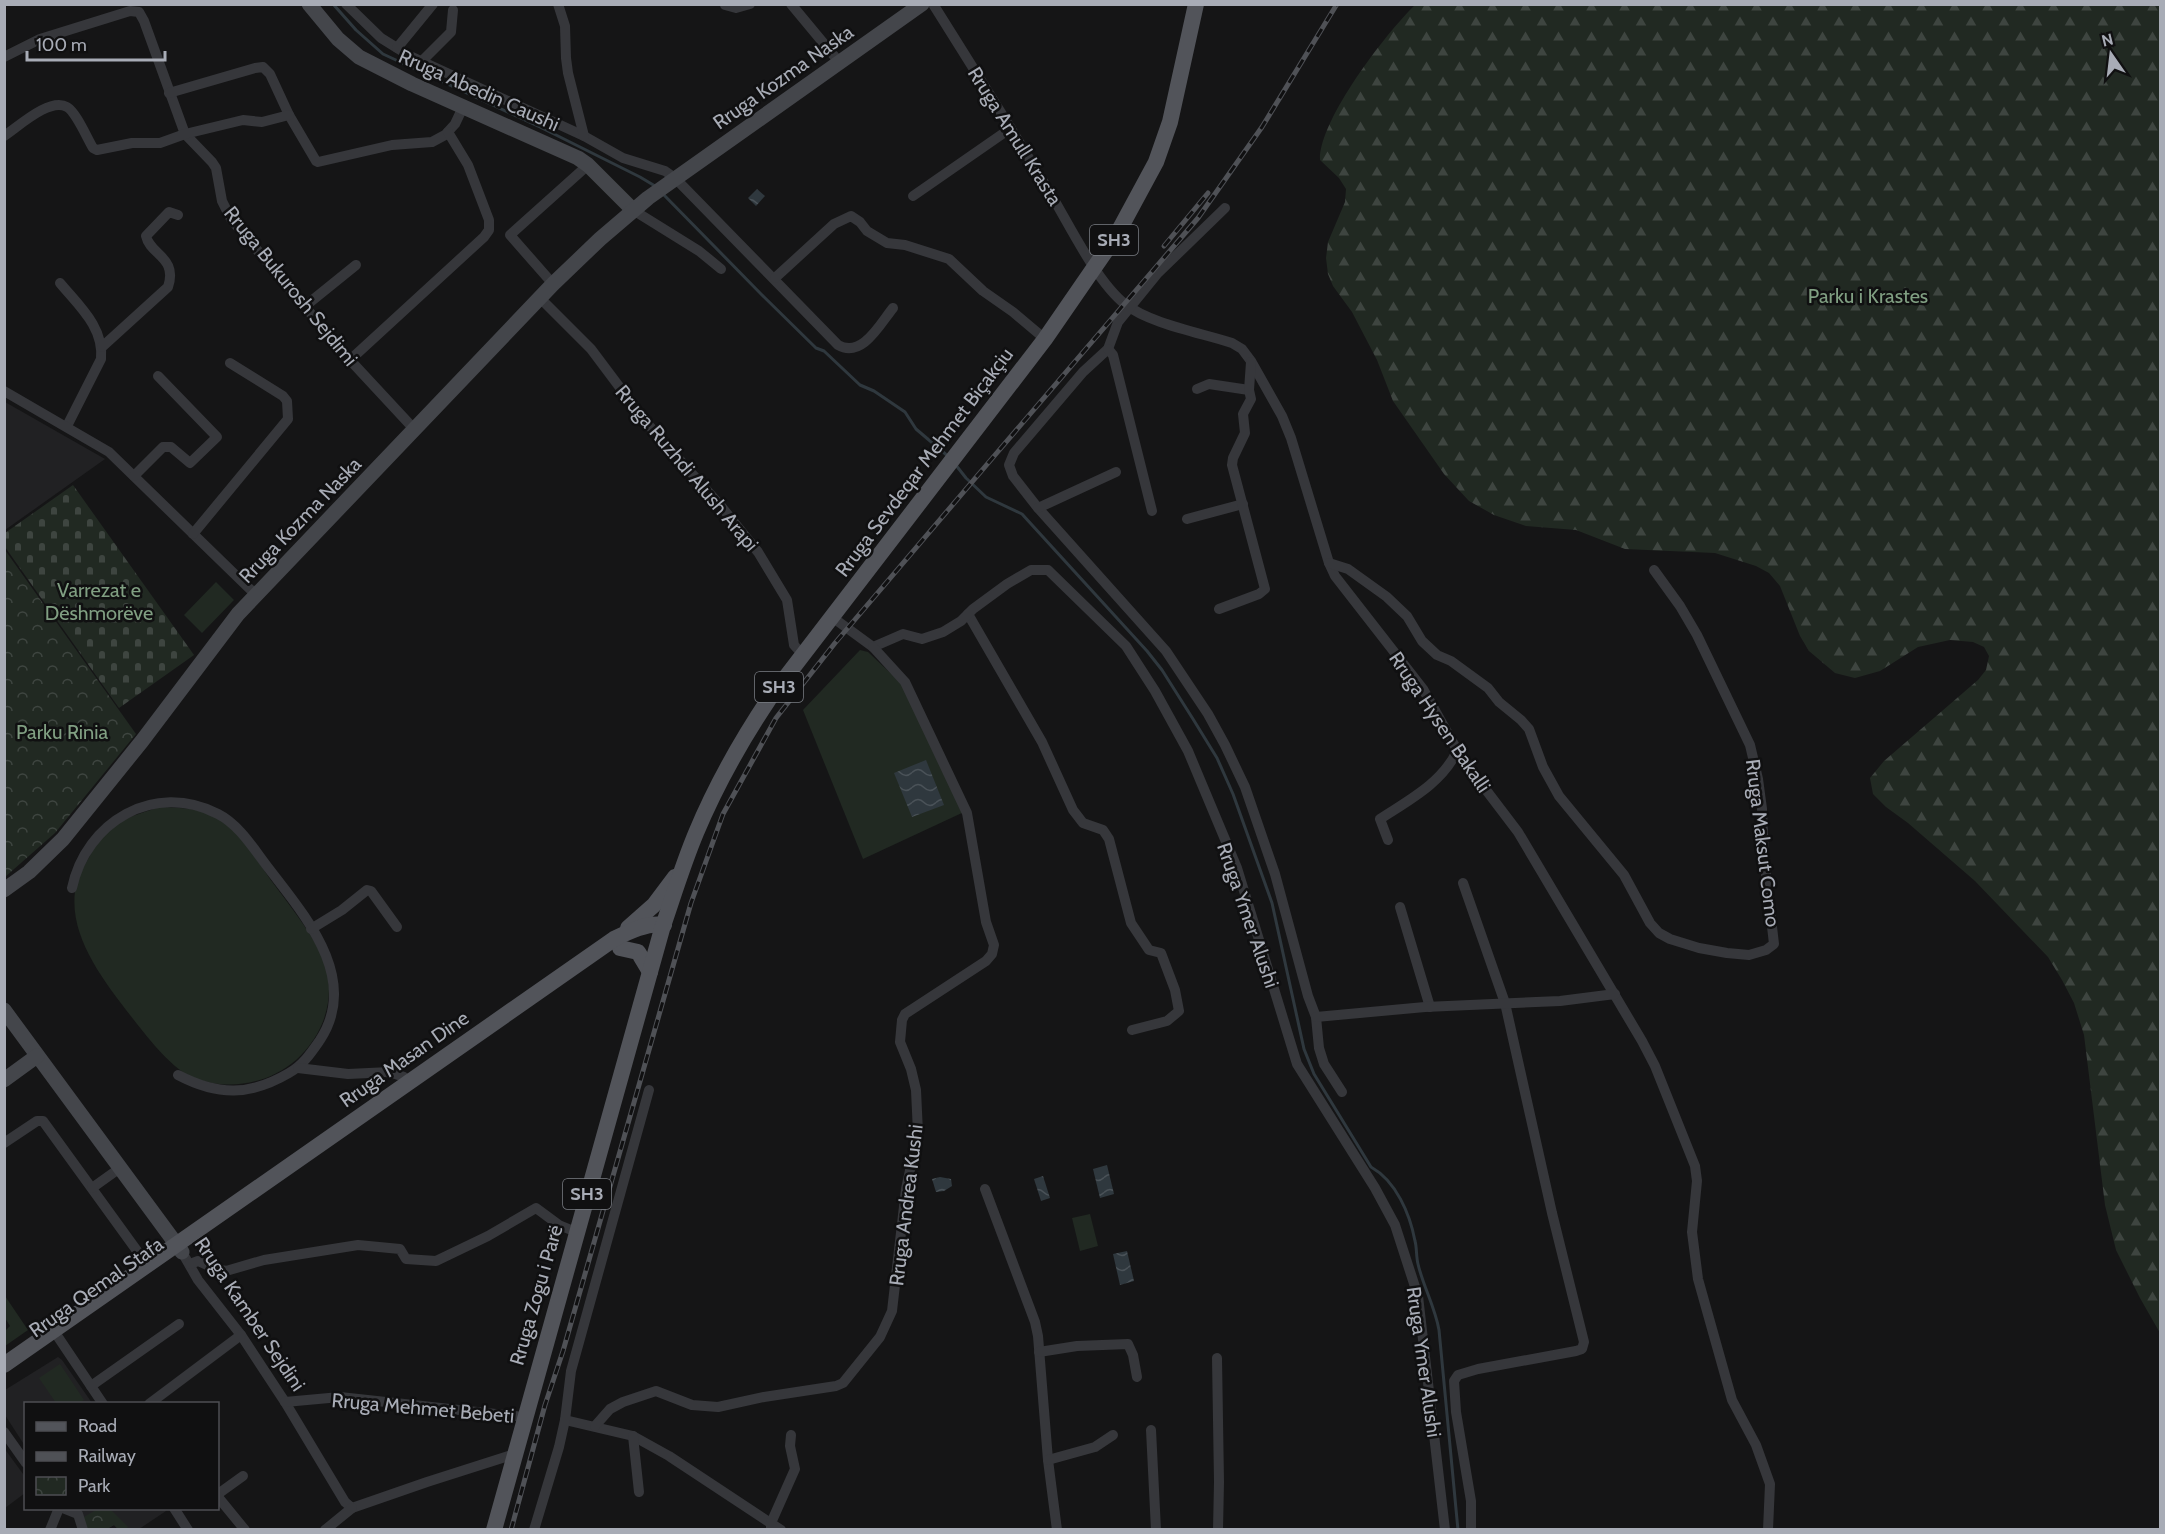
<svg xmlns="http://www.w3.org/2000/svg" width="2165" height="1534" viewBox="0 0 2165 1534" font-family="Cabin,sans-serif">
<style>
.built{fill:#212123}
.green{fill:#212922}
.forest{fill:url(#forest-firs)}
.cemetery{fill:url(#cemetery-stones)}
.park{fill:url(#park-crowns)}
.water{fill:url(#water-waves)}
.lines{fill:none;stroke-linecap:round;stroke-linejoin:round}
.stream{stroke:#2f383e;stroke-width:3}
.street{stroke:#36373b;stroke-width:10}
.secondary{stroke:#44464b;stroke-width:15}
.primary{stroke:#52545a;stroke-width:16}
.rail-casing{stroke:#4f5156;stroke-width:5}
.rail{stroke:#101011;stroke-width:3;stroke-dasharray:9;stroke-linecap:butt}
.labels{text-anchor:middle;dominant-baseline:central;stroke-width:5;stroke-linejoin:round;paint-order:stroke}
.shield{fill:#101011;stroke:#7a7d84;stroke-width:1.5}
.shield-label{font-size:18px;font-weight:bold;fill:#a8acb6}
.street-label{font-size:20px;fill:#a8acb6;stroke:#101011}
.park-label{font-size:20px;fill:#809f82;stroke:#101011}
</style>
<defs>
<pattern id="forest-firs" width="22" height="20" patternUnits="userSpaceOnUse" patternTransform="scale(1.5)"><rect width="22" height="20" fill="#212922"/><path d="M5 1l3.5 6h-7zM16 11l3.5 6h-7z" fill="#3e4540"/></pattern>
<pattern id="cemetery-stones" width="16" height="16" patternUnits="userSpaceOnUse" patternTransform="scale(1.5)"><rect width="16" height="16" fill="#212922"/><path d="M2 7V4a2 2 0 0 1 4 0v3zM10 15v-3a2 2 0 0 1 4 0v3z" fill="#3e4540"/></pattern>
<pattern id="park-crowns" width="20" height="18" patternUnits="userSpaceOnUse" patternTransform="scale(1.5)"><rect width="20" height="18" fill="#212922"/><path d="M2 6a3 3 0 1 1 6 0M12 15a3 3 0 1 1 6 0" fill="none" stroke="#3e4540"/></pattern>
<pattern id="water-waves" width="16" height="10" patternUnits="userSpaceOnUse" patternTransform="scale(1.5)"><rect width="16" height="10" fill="#2f383e"/><path d="M0 5q4-4 8 0t8 0" fill="none" stroke="#4a5258"/></pattern>
</defs>
<rect width="100%" height="100%" fill="#151516"/>
<g class="built">
<polygon points="5,402 105,459 5,530"/>
<polygon points="58,1357 62,1360 92,1403 26,1404 25,1446 5,1415 5,1390"/>
<polygon points="4,1448 26,1478 25,1493 5,1508"/>
<polygon points="164,1508 166,1511 139,1529 118,1529 114,1525 107,1529 87,1530 73,1509"/>
</g>
<g class="green">
<polygon points="216,582 234,600 202,633 184,615"/>
<polygon points="860,650 868,652 901,683 964,812 863,859 803,710"/>
<path d="M160 807C181 808 203 808 221 819 240 832 257 860 270 879 285 899 317 940 325 962 336 998 324 1035 296 1060 267 1085 225 1092 190 1076 169 1066 145 1034 130 1015 102 978 64 931 77 881 79 874 84 867 87 861 91 854 94 847 98 841 112 821 138 814 160 807Z"/>
<polygon points="1090,1214 1098,1246 1080,1251 1072,1218"/>
<polygon points="5,1296 28,1330 5,1346 5,1331 10,1326 5,1318"/>
<polygon points="60,1364 84,1400 79,1403 56,1403 39,1378"/>
</g>
<path class="forest" d="M1415 5H2160V1333L2140 1298 2116 1250 2105 1205 2084 1035 2074 1003 2062 980 2048 957 1975 881 1908 823 1886 807 1873 794 1870 778 1884 761 1978 680 1986 670 1989 656 1984 647 1973 642 1950 640 1918 647 1880 671 1855 678 1835 673 1809 651 1800 636 1780 586 1769 573 1756 566 1715 553 1625 549 1576 530 1526 526 1494 515 1469 501 1444 474 1393 401 1377 360 1352 312 1333 286 1328 274 1326 258 1328 242 1345 202 1346 189 1339 178 1320 160C1319 120 1386 33 1415 5Z"/>
<polygon class="cemetery" points="73,485 194,655 119,708 5,547 5,533"/>
<g class="park">
<polygon points="5,550 136,734 55,833 5,877"/>
<polygon points="98,1509 110,1509 128,1527 125,1529 118,1529 114,1525 107,1529 87,1529 82,1518"/>
</g>
<g class="water">
<polygon points="757,189 765,196 756,206 748,198"/>
<polygon points="926,760 944,805 912,817 894,773"/>
<polygon points="1107,1165 1114,1194 1100,1198 1093,1169"/>
<polygon points="1043,1176 1050,1198 1041,1201 1034,1179"/>
<polygon points="940,1177 951,1179 952,1186 944,1191 936,1192 932,1179"/>
<polygon points="1127,1251 1134,1281 1120,1285 1113,1254"/>
</g>
<g class="lines">
<g class="stream">
<polyline points="333,4 356,30 383,54 542,128 640,177 655,186"/>
<polyline points="662,193 763,296 816,348 824,351 860,385 874,391 905,412 916,429 949,457"/>
<path d="M955 464 966 478 986 497 1022 514 1032 525 1147 651 1162 670 1193 719 1217 758 1233 794 1272 903 1304 1049 1314 1074 1371 1167C1396 1181 1410 1214 1415 1241 1417 1248 1416 1256 1418 1264 1423 1286 1435 1307 1439 1330L1458 1530"/>
</g>
<g class="street">
<path d="M346 4 381 38 410 56 584 136 623 158 665 171 675 178 838 345C862 359 880 324 893 308"/>
<polyline points="558,4 565,26 566,58 568,73 584,136"/>
<polyline points="791,4 840,63"/>
<path d="M933 4C972 66 1011 128 1049 191 1069 224 1096 281 1125 304 1150 324 1202 333 1232 343L1242 349 1251 361 1282 416 1291 438 1329 563 1335 576 1423 689 1461 757 1518 832 1642 1041 1655 1066 1695 1166 1697 1181 1692 1232 1698 1279 1732 1400 1756 1445 1770 1484 1768 1530"/>
<polyline points="725,5 736,8 750,4"/>
<polyline points="397,48 433,4"/>
<polyline points="4,57 40,39 130,11 139,12 144,21 185,134 212,162 216,168 222,201 231,219 350,360 415,430"/>
<polyline points="422,61 451,32 453,10"/>
<polyline points="169,93 255,68 263,67 270,74 289,115 316,161 318,162 392,145 432,142 445,135 455,124 464,105"/>
<path d="M4 136C19 126 50 97 67 107 76 112 87 138 93 148L97 150 132 143H160L185 134 243 120 262 122 289 115"/>
<polyline points="913,196 1011,128"/>
<polyline points="1225,208 1157,274 1118,322 1108,349 1083,372 1014,453 1009,465 1013,476 1038,508 1166,651 1208,714 1225,745 1245,787 1275,874 1308,996 1316,1017 1319,1048 1324,1064 1342,1092"/>
<polyline points="633,210 699,251 721,269"/>
<polyline points="775,278 834,224 851,216 860,222 867,231 887,243 905,245 949,259 983,291 1013,312 1045,339"/>
<path d="M60 283C79 306 104 327 101 359L67 426"/>
<polyline points="553,284 510,235 588,165"/>
<polyline points="540,298 591,349 645,421 720,505 758,552 787,600 794,645 803,655"/>
<polyline points="304,307 356,265"/>
<path d="M102 347 168 287C178 257 150 255 146 236L169 212 178 215"/>
<polyline points="1108,349 1113,355 1152,511"/>
<polyline points="350,360 484,237 489,230 489,220 468,165 448,132"/>
<polyline points="1197,389 1209,384 1249,390"/>
<polyline points="4,391 109,452 256,595"/>
<polyline points="134,476 163,447 171,447 190,463 217,437 158,376"/>
<polyline points="1038,508 1116,472"/>
<polyline points="1187,519 1243,504"/>
<polyline points="193,534 288,419 287,401 283,396 230,363"/>
<polyline points="1329,563 1348,569 1387,597 1407,616 1422,641 1437,655 1451,661 1488,688 1499,702 1521,720 1529,729 1543,767 1559,796 1624,875 1650,923 1659,933 1670,939 1699,948 1727,953 1749,955 1766,950 1774,944 1764,857 1762,809 1758,779 1750,745 1697,635 1680,606 1654,570"/>
<polyline points="1219,609 1259,594 1265,589 1232,465 1233,458 1245,433 1243,414 1251,399 1249,390 1251,362"/>
<polyline points="968,614 1042,742 1073,810 1083,823 1103,830 1109,839 1131,923 1149,950 1161,953 1175,990 1179,1011 1167,1021 1132,1030"/>
<polyline points="832,617 873,647 903,634 922,639 943,632 961,621 973,609 1007,584 1031,570 1048,570 1126,646 1155,691 1188,751 1237,868 1297,1064 1375,1188 1395,1225 1418,1296 1445,1530"/>
<path d="M1388 840 1380 819C1409 800 1442 783 1457 751"/>
<polyline points="1463,883 1505,1003 1552,1213 1584,1342 1582,1349 1576,1351 1478,1369 1458,1375 1454,1381 1456,1412 1471,1501 1471,1530"/>
<path d="M72 888C86 822 154 781 218 814 240 825 255 851 270 870 306 917 360 979 320 1040 311 1053 303 1065 289 1073 250 1096 218 1096 178 1075"/>
<polyline points="1400,907 1430,1007"/>
<polyline points="311,929 342,910 367,890 371,891 397,927"/>
<polyline points="1316,1017 1425,1007 1560,1001 1615,994"/>
<polyline points="298,1068 348,1074 390,1072 404,1077 408,1082"/>
<polyline points="4,1143 37,1121 43,1121 148,1266"/>
<polyline points="92,1188 120,1168"/>
<polyline points="985,1189 1035,1322 1038,1336 1048,1460 1057,1530"/>
<polyline points="182,1252 198,1280 241,1335 285,1402 345,1502 352,1508 427,1482 515,1454"/>
<polyline points="190,1264 198,1261 216,1269 226,1271 264,1260 358,1245 400,1249 406,1259 436,1261 488,1236 536,1208 559,1225 576,1232"/>
<polyline points="54,1331 103,1404"/>
<polyline points="1039,1352 1077,1346 1128,1344 1133,1355 1137,1377"/>
<polyline points="1217,1358 1219,1482 1218,1530"/>
<polyline points="91,1386 179,1324"/>
<polyline points="285,1402 340,1397 524,1417"/>
<polyline points="149,1404 241,1335"/>
<polyline points="565,1420 633,1436 669,1456 781,1530"/>
<polyline points="595,1426 610,1409 623,1402 656,1391 692,1405 718,1407 764,1397 836,1386 843,1383 880,1337 892,1311 906,1189 918,1133 916,1090 911,1069 900,1042 902,1020 905,1014 986,961 992,954 994,945 986,922 967,813 905,682 873,647"/>
<polyline points="1151,1430 1156,1530"/>
<polyline points="4,1432 26,1463"/>
<polyline points="633,1436 639,1492"/>
<polyline points="1048,1460 1095,1447 1113,1435"/>
<polyline points="218,1494 243,1476"/>
<polyline points="218,1497 245,1530"/>
<polyline points="63,1508 78,1514 83,1530"/>
<polyline points="174,1508 188,1530"/>
<polyline points="771,1529 771,1523 795,1469 790,1446 791,1435"/>
<polyline points="50,1530 59,1508"/>
<polyline points="325,1530 352,1508"/>
<polyline points="534,1530 559,1447 565,1420 571,1371 649,1090"/>
</g>
<g class="secondary">
<polyline points="309,4 338,39 359,57 412,84 578,158 588,165 633,210"/>
<polyline points="4,890 29,872 63,839 142,741 238,614 553,284 600,239 648,198 922,4"/>
<polyline points="4,1010 182,1252"/>
<polyline points="4,1080 37,1056"/>
</g>
<g class="primary">
<polyline points="628,928 654,905 675,877"/>
<polyline points="620,948 638,952 650,972"/>
<path d="M4 1365 614 939C628 932 648 922 664 925"/>
<path d="M494 1530 662 929C673 897 683 864 696 833 716 785 741 741 769 699L1045 339 1116 236 1156 162 1170 122 1196 4"/>
</g>
<defs>
<g id="rail">
<polyline points="1164,246 1208,193"/>
<polyline points="511,1530 545,1405 563,1351 691,903 723,814 776,718 835,643 995,455 1198,218 1262,127 1337,4"/>
</g>
</defs>
<use href="#rail" class="rail-casing"/>
<use href="#rail" class="rail"/>
</g>
<g class="labels">
<g class="shield">
<rect x="1090" y="225" width="48" height="30" rx="4.5"/>
<rect x="755" y="672" width="48" height="30" rx="4.5"/>
<rect x="563" y="1179" width="48" height="30" rx="4.5"/>
</g>
<g class="shield-label">
<text x="1114" y="240">SH3</text>
<text x="779" y="687">SH3</text>
<text x="587" y="1194">SH3</text>
</g>
<g class="street-label">
<text transform="translate(783 77) rotate(-35)">Rruga Kozma Naska</text>
<text transform="translate(479 90) rotate(24)">Rruga Abedin Caushi</text>
<text transform="translate(1015 136) rotate(58)">Rruga Amull Krasta</text>
<text transform="translate(291 286) rotate(51)">Rruga Bukurosh Sejdimi</text>
<text transform="translate(924 462) rotate(-53)">Rruga Sevdeqar Mehmet Biçakçiu</text>
<text transform="translate(687 468) rotate(50)">Rruga Ruzhdi Alush Arapi</text>
<text transform="translate(300 520) rotate(-46)">Rruga Kozma Naska</text>
<text transform="translate(1440 722) rotate(56)">Rruga Hysen Bakalli</text>
<text transform="translate(1763 843) rotate(83)">Rruga Maksut Como</text>
<text transform="translate(1248 915) rotate(71)">Rruga Ymer Alushi</text>
<text transform="translate(404 1059) rotate(-35)">Rruga Masan Dine</text>
<text transform="translate(906 1205) rotate(-83)">Rruga Andrea Kushi</text>
<text transform="translate(96 1287) rotate(-35)">Rruga Qemal Stafa</text>
<text transform="translate(536 1295) rotate(-74)">Rruga Zogu i Parë</text>
<text transform="translate(250 1314) rotate(56)">Rruga Kamber Sejdini</text>
<text transform="translate(1424 1362) rotate(82)">Rruga Ymer Alushi</text>
<text transform="translate(423 1408) rotate(5)">Rruga Mehmet Bebeti</text>
</g>
<g class="park-label">
<text x="1868" y="296">Parku i Krastes</text>
<text x="99" y="590">Varrezat e<tspan x="99" dy="23">Dëshmorëve</tspan></text>
<text x="62" y="732">Parku Rinia</text>
</g>
</g>
<rect width="2165" height="1534" fill="none" stroke="#a8acb6" stroke-width="12"/>
<rect x="24" y="1402" width="195" height="108" fill="#101011" stroke="#4d4e53" stroke-width="1.5"/>
<rect x="36" y="1422" width="30" height="9" fill="#52545a" stroke="#4d4e53" stroke-width="1.5"/>
<text x="78" y="1432" font-size="18" fill="#a8acb6">Road</text>
<rect x="36" y="1452" width="30" height="9" fill="#4f5156" stroke="#4d4e53" stroke-width="1.5"/>
<text x="78" y="1462" font-size="18" fill="#a8acb6">Railway</text>
<rect x="36" y="1477" width="30" height="18" fill="url(#park-crowns)" stroke="#4d4e53" stroke-width="1.5"/>
<text x="78" y="1492" font-size="18" fill="#a8acb6">Park</text>
<g transform="translate(2111 54) rotate(346)" stroke="#101011" stroke-width="4.5" paint-order="stroke">
<path d="M0-4.5L10 22L0 15L-10 22Z" fill="#a8acb6"/>
<text y="-9" font-size="16" font-weight="bold" text-anchor="middle" fill="#a8acb6">N</text>
</g>
<path d="M27 51v9h138v-9" fill="none" stroke="#a8acb6" stroke-width="3"/>
<text x="36" y="51" font-size="18" fill="#a8acb6" stroke="#101011" stroke-width="4.5" paint-order="stroke">100 m</text>
</svg>
